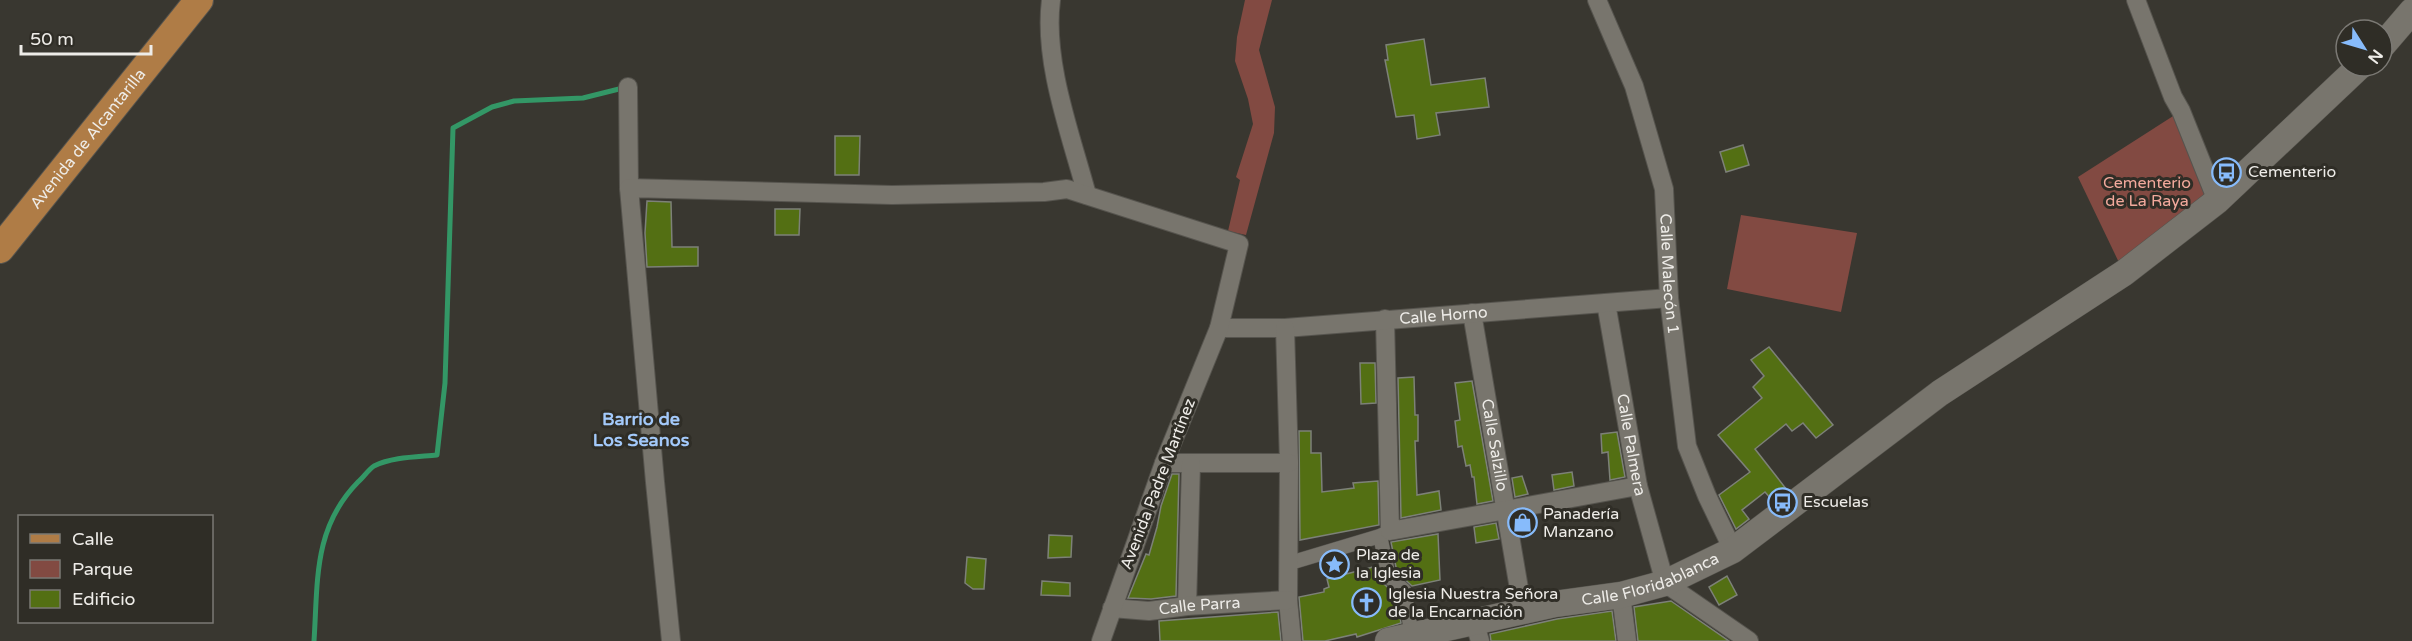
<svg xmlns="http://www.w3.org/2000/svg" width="2412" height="641" viewBox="0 0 2412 641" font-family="'Varela Round',sans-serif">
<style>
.green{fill:#824a42}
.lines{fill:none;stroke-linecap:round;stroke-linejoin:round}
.stream{stroke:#339766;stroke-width:5}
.building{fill:#536f13;stroke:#7d8178;stroke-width:1.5}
.pedestrian-casing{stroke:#56544e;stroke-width:15}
.minor-casing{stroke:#56544e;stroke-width:20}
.secondary-casing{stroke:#56544e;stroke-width:27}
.primary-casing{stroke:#56544e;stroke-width:30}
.pedestrian{stroke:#78756d;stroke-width:14}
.minor{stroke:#78756d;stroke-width:18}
.secondary{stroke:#78756d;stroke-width:26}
.primary{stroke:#af7c46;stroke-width:28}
.labels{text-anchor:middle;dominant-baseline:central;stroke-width:6;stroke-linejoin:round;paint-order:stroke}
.street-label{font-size:16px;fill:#eeece8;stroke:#2f2d26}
.poi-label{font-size:16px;fill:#eeece8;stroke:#2f2d26;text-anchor:start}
.park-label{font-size:16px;fill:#f2a99c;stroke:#2f2d26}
.neighbourhood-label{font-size:18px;font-weight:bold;fill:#a3c9fa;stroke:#2f2d26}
</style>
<rect width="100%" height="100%" fill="#393730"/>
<g class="green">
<polygon points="1245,0 1272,0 1259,50 1275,107 1274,133 1246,235 1228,231 1240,180 1236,177 1253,124 1248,99 1235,61 1237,37"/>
<polygon points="2181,111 2217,201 2124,273 2078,177"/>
<polygon points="1741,215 1857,233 1841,312 1727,289"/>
</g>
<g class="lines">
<path class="stream" d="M314 641C318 581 313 528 358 482 363 478 368 470 374 466 392 457 417 457 437 455L445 383 453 128 492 107 514 101 583 98 623 88"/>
</g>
<g class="building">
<polygon points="1424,39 1431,85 1485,78 1489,107 1436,113 1440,135 1417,139 1414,115 1396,117 1385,60 1388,60 1386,45"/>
<polygon points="835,136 860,136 859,175 835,175"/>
<polygon points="1743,145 1749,165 1726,172 1720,152"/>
<polygon points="647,201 671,202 672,247 698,247 698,266 647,267 645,233"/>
<polygon points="775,209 800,209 799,235 775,235"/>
<polygon points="1769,347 1833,425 1816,438 1803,423 1792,431 1786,424 1755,449 1787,490 1773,501 1765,492 1742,510 1749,519 1736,529 1719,495 1750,472 1718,435 1762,398 1753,387 1764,376 1751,360"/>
<polygon points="1360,363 1375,363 1376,403 1361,404"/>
<polygon points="1414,377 1415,415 1418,415 1418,441 1415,441 1417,495 1439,491 1441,510 1401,518 1398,378"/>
<polygon points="1472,381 1493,501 1477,504 1474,477 1472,477 1470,465 1466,466 1462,446 1458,447 1455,421 1460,420 1455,383"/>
<polygon points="1299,431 1311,431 1311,453 1321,453 1322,492 1354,488 1353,483 1378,481 1379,525 1300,540"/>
<polygon points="1617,432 1625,477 1610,480 1608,452 1602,453 1601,434"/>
<polygon points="1572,472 1574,486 1554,490 1552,475"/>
<polygon points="1172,474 1179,474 1176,596 1151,599 1128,598 1146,554 1149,555 1157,527 1161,506"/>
<polygon points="1522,476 1528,494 1515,497 1512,478"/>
<polygon points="1531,517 1533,532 1521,534 1519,519"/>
<polygon points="1496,523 1499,539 1476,543 1474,527"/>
<polygon points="1438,534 1440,580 1412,586 1397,572 1391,542"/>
<polygon points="1049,535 1072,536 1071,557 1048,558"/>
<polygon points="967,557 986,559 984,589 973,589 965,583"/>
<polygon points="1377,566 1383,583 1396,595 1401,623 1357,637 1356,634 1325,641 1303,641 1299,597 1324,592 1324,589 1329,587 1327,579"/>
<polygon points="1727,576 1737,595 1719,605 1709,587"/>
<polygon points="1042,581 1070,583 1070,596 1041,595"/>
<polygon points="1671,601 1729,641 1638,641 1634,607"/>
<polygon points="1612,611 1616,641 1491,641 1490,634 1557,619"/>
<polygon points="1278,612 1281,641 1160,641 1159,621"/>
</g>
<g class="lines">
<defs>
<g id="pedestrian">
<polyline points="1380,536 1389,577 1404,590 1412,636"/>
<polyline points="1290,563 1380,536 1388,532"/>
</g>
<g id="minor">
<path d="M1051 0C1043 62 1071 135 1087 195"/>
<path id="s1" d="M1597 0 1634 86 1664 189 1669 298 1687 446 1707 496 1733 550"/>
<polyline points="2136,0 2173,97 2181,111 2217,201"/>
<polyline points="628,87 629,188"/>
<path id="s2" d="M1606 303 1638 486 1665 583 1749 641"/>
<path id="s3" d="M1472 313 1523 612"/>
<polyline points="1385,319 1390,531 1638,486"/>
<path id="s4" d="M1219 328H1285L1669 298"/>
<polyline points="1285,328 1289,463 1288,600 1292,641"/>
<polyline points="1164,463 1289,463"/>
<polyline points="1621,595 1627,641"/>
<polyline points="1187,606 1191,464"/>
<path id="s5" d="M1112 608 1149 611 1187 606 1288 600"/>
<polyline points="1474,621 1480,641"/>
<polyline points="671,641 655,482 629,188 892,195 1044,192 1067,189 1239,244 1219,328 1164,463 1101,641"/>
</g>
<g id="secondary">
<polyline points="2382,46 2412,11"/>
<path id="s6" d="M1388 641 1555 604 1621 595 1665 583 1733 550 1940 393 2124 273 2217 201 2360 66"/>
</g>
<g id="primary">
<path id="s7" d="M0 249 199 0"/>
</g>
</defs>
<use href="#pedestrian" class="pedestrian-casing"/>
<use href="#minor" class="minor-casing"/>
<use href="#secondary" class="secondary-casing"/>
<use href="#primary" class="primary-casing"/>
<use href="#pedestrian" class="pedestrian"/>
<use href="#minor" class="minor"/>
<use href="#secondary" class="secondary"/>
<use href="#primary" class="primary"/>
</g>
<defs>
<symbol id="bus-ring" viewBox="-11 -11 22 22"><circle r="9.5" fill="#2f2d26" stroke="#87bbfb" stroke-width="1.5"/><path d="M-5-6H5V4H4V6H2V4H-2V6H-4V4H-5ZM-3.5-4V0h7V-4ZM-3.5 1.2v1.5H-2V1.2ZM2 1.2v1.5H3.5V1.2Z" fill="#87bbfb"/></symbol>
<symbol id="shop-ring" viewBox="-11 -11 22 22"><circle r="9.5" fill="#2f2d26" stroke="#87bbfb" stroke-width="1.5"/><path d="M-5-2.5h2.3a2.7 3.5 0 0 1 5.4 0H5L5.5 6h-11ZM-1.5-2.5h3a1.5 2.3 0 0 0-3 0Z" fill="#87bbfb"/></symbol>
<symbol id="sight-ring" viewBox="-11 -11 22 22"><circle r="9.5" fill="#2f2d26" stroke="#87bbfb" stroke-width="1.5"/><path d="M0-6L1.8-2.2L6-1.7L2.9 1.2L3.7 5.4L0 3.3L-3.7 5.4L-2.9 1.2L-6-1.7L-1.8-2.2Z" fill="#87bbfb"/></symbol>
<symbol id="church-ring" viewBox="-11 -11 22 22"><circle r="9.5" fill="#2f2d26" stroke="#87bbfb" stroke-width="1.5"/><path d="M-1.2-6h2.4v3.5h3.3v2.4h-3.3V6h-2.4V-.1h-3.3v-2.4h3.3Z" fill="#87bbfb"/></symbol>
</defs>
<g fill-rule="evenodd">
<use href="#bus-ring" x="2210" y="156" width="33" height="33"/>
<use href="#bus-ring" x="1766" y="486" width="33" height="33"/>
<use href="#shop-ring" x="1506" y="506" width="33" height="33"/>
<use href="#sight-ring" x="1318" y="548" width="33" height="33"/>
<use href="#church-ring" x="1350" y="586" width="33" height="33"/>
</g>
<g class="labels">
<g class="street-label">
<text stroke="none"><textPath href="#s7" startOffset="141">Avenida de Alcantarilla</textPath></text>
<text stroke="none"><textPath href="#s1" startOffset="286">Calle Malecón 1</textPath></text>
<text stroke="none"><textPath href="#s4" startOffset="225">Calle Horno</textPath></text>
<text stroke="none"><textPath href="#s3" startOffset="134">Calle Salzillo</textPath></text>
<text stroke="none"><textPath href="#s2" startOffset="144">Calle Palmera</textPath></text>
<text transform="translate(1158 484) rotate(-69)">Avenida Padre Martínez</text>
<text stroke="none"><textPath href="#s6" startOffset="270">Calle Floridablanca</textPath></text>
<text stroke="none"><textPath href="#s5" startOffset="88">Calle Parra</textPath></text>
</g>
<g class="poi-label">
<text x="2248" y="172">Cementerio</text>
<text x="1803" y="502">Escuelas</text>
<text x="1543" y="514">Panadería<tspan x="1543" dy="18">Manzano</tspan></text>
<text x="1356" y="555">Plaza de<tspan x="1356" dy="18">la Iglesia</tspan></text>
<text x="1388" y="594">Iglesia Nuestra Señora<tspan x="1388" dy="18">de la Encarnación</tspan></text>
</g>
<g class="park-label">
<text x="2147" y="183">Cementerio<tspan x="2147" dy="18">de La Raya</tspan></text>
</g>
<g class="neighbourhood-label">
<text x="641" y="419">Barrio de<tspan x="641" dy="21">Los Seanos</tspan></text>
</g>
</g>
<rect x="18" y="515" width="195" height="108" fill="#2f2d26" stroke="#7b7974" stroke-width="1.5"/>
<rect x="30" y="534" width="30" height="9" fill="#af7c46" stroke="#7b7974" stroke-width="1.5"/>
<text x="72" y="545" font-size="18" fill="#eeece8">Calle</text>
<rect x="30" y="560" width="30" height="18" fill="#824a42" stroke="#7b7974" stroke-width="1.5"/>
<text x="72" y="575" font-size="18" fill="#eeece8">Parque</text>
<rect x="30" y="590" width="30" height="18" fill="#536f13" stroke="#7b7974" stroke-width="1.5"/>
<text x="72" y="605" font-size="18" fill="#eeece8">Edificio</text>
<g transform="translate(2364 48) rotate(127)"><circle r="28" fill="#2f2d26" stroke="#7b7974" stroke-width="1.5"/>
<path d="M0-4.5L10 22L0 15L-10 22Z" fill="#87bbfb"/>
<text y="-9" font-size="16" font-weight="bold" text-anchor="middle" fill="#eeece8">N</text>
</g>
<path d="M21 45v9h130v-9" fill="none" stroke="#eeece8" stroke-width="3"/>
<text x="30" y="45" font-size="18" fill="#eeece8" stroke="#2f2d26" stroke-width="4.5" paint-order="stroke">50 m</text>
</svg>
